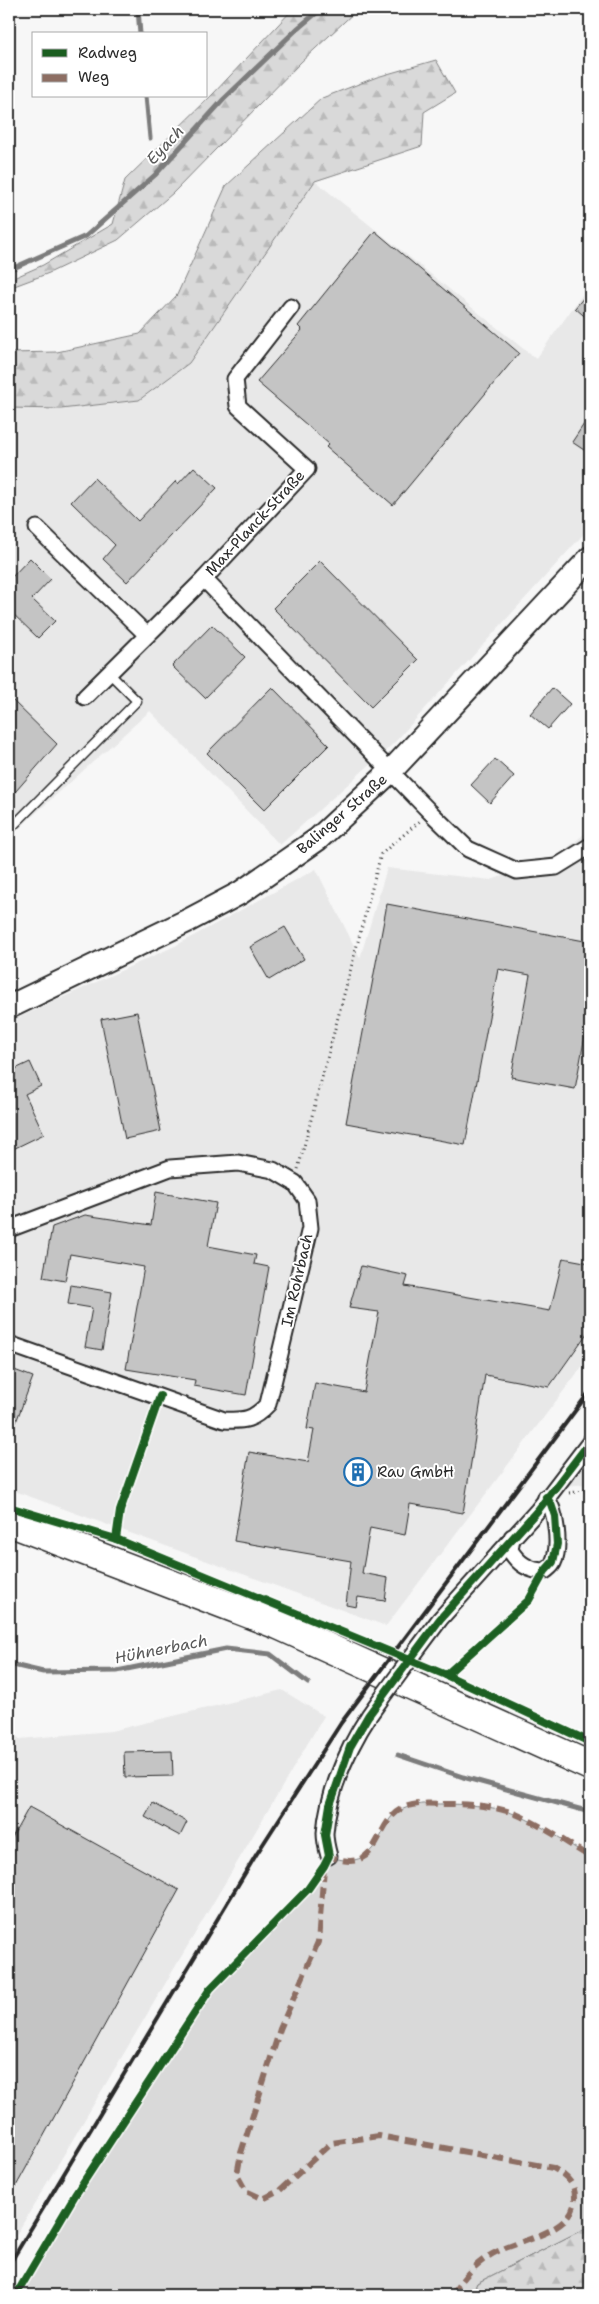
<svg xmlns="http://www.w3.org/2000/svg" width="599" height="2304" viewBox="0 0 599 2304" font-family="'Shantell Sans',sans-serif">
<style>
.built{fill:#e8e8e8}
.grass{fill:#d9d9d9;stroke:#828282}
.forest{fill:url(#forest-firs);stroke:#828282}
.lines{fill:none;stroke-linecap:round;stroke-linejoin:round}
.stream{stroke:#7b7b7b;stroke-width:5}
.building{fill:#c4c4c4;stroke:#2b2b2b}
.lane-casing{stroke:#2b2b2b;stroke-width:11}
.street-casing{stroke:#2b2b2b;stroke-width:19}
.secondary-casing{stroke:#2b2b2b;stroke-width:26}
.highway-casing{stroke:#2b2b2b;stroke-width:31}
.path{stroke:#2b2b2b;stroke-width:3;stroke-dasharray:1 4;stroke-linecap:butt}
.lane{stroke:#fff;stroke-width:8}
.street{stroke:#fff;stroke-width:15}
.secondary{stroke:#fff;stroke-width:22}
.highway{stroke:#fff;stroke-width:28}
.rail{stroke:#2b2b2b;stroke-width:4}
.street-bridge-casing{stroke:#2b2b2b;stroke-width:19;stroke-linecap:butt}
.street-bridge{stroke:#fff;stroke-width:15}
.quiet{stroke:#8d6e63;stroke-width:6;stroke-dasharray:12 6;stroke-linecap:butt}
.cycleway-casing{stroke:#fff;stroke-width:11}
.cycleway{stroke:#1b5e20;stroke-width:8}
.labels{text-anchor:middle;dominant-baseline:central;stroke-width:4;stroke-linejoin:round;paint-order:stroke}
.street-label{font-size:15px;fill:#2b2b2b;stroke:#fff}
.poi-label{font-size:15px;fill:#2b2b2b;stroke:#fff;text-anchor:start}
.water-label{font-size:16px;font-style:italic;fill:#5a5a5a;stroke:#fff}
</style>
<defs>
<pattern id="forest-firs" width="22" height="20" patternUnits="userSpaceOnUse" patternTransform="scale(1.25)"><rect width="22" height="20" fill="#d9d9d9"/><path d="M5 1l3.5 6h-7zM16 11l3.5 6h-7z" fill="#bababa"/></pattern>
</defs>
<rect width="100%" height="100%" fill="#f7f7f7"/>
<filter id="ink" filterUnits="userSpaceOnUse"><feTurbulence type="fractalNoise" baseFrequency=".02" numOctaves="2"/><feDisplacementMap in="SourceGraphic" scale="10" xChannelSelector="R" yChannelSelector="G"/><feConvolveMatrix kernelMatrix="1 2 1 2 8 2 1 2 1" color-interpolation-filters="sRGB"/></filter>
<g filter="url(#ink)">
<g class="built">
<polygon points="315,181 536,359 590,284 590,527 394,743 280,845 150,711 9,837 9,408 61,409 139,400 189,363"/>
<polygon points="590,829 590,1356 386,1626 9,1489 9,1022 175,946 316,869 360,958 387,868 491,880 557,857"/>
<polygon points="590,1435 590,1484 547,1487"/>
<polygon points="282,1690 324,1716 9,2247 9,1731 20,1739 111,1731"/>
</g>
<path class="grass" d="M422 1804C453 1804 488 1803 517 1815 542 1825 567 1843 590 1857V2226L477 2283 472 2295H16L75 2195 210 1989 324 1866 329 1856C357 1867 370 1857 383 1832 386 1827 388 1820 393 1815 402 1808 411 1806 422 1804Z"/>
<g class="forest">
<polygon points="293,9 358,9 301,62 173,193 118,240 49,273 9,288 9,280 43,265 113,224 125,180 213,94"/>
<polygon points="436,60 455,93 424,112 422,146 315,181 189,363 139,400 61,409 9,408 9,353 57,352 140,334 177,295 226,186 322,98 377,77"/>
<polygon points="590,2226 590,2295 472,2295 477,2283"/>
</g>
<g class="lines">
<g class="stream">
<polyline points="138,9 140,34"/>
<polyline points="146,96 150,138"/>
<polyline points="9,270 86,236 155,175 224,99 297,29 321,9"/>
<polyline points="9,1664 43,1672 117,1671 226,1649 270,1654 308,1683"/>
<polyline points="398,1755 463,1777 590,1812"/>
</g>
</g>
<g class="building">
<polygon points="375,231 519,353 393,505 326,447 329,444 257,382 302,330 298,326"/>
<polygon points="590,290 590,321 575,308"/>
<polygon points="590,415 590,454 572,442"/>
<polygon points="194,467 217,488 127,582 103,559 115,545 71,502 94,478 138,521 176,481 178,484"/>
<polygon points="30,558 51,579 32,599 55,621 38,638 9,610 9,580"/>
<polygon points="320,561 418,660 371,707 273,608"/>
<polygon points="212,625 245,657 205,698 172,666"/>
<polygon points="272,687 329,745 264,810 207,753"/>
<polygon points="552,688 570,704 548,729 530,714"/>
<polygon points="9,697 57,744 9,799"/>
<polygon points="495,759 514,776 490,803 471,785"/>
<polygon points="387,904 590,942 590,1009 575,1089 511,1077 530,975 498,969 465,1145 346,1123"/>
<polygon points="285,927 304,959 269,980 250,947"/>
<polygon points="137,1012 161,1131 125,1139 101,1019"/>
<polygon points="30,1062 41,1086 25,1094 44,1134 9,1151 9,1072"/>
<polygon points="156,1192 216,1203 208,1246 256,1255 254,1264 269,1267 246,1395 194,1386 195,1380 126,1369 144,1267 70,1254 65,1281 43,1277 52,1227 85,1215 151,1225"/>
<polygon points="563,1258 590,1263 590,1329 549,1387 485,1375 463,1513 410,1504 405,1535 370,1528 362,1573 388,1578 385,1601 358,1597 356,1607 346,1605 351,1561 234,1541 249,1452 308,1462 314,1430 307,1429 315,1383 364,1392 379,1312 349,1308 361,1266 408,1276 405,1286 550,1311"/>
<polygon points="71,1285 112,1292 102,1350 85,1347 92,1308 68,1304"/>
<polygon points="9,1368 33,1377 10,1438 9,1438"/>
<polygon points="172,1751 173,1776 125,1777 124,1752"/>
<polygon points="153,1803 187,1822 180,1836 145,1817"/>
<polygon points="29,1807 179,1890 9,2199 9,1843"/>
</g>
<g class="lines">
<defs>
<polyline id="lane" points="9,830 137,701 109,673"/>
<g id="street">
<polyline points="37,528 147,635"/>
<polyline points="204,579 307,469 238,406 235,379 291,307"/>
<polyline points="85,697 204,579 430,812 468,849 517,871 556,867 590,846"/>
<path d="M9 1229 170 1168 238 1163 273 1170 295 1183 307 1200 310 1228 268 1404C253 1420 245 1421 224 1420L9 1344"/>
<path d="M512 1537 510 1550C518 1564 529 1571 545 1571 547 1569 552 1566 553 1563 561 1547 556 1510 546 1497"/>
<polyline points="416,1651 440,1619 538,1510 590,1442"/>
<path d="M329 1856C327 1849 325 1840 325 1833 328 1788 353 1736 380 1700"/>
</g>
<polyline id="secondary" points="9,1007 189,920 240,893 318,839 391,771 590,558"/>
<polyline id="highway" points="9,1522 278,1625 590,1766"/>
</defs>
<use href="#lane" class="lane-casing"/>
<use href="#street" class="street-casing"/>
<use href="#secondary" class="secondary-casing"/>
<use href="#highway" class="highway-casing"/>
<g class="path">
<polyline points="298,1169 381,854 420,821"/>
<polyline points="569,1493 590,1490"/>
</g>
<use href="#lane" class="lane"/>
<use href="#street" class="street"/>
<use href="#secondary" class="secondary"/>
<use href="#highway" class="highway"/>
<polyline class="rail" points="9,2265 256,1855 341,1723 590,1391"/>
<defs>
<polyline id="street-bridge" points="380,1700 416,1651"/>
</defs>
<use href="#street-bridge" class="street-bridge-casing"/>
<use href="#street-bridge" class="street-bridge"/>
<g class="quiet">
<path d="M327 1859 329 1856C383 1878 372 1820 405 1807 418 1802 433 1804 447 1804 470 1804 497 1806 518 1815 543 1826 567 1843 590 1857"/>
<path d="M324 1868 318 1942 280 2029 241 2153 237 2175 246 2191 263 2199 279 2191 331 2143 379 2136 553 2168C565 2175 575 2182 575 2197 575 2235 515 2239 489 2256 472 2267 462 2279 452 2295"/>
</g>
<defs>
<g id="cycleway">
<polyline points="9,1507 116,1539 446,1675 590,1742"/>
<polyline points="116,1539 120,1511 160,1396"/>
<polyline points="446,1675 529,1600 545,1571 553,1562 557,1544 555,1516 551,1504 546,1497"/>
<polyline points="16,2295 75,2195 210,1989 308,1889 324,1866 329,1856 325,1835 330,1805 350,1747 368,1716 440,1619 538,1510 590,1442"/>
</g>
</defs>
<use href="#cycleway" class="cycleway-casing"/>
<use href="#cycleway" class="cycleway"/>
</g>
</g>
<defs>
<symbol id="building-ring" viewBox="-11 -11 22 22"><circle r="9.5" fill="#fff" stroke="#1f6fb2" stroke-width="1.5"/><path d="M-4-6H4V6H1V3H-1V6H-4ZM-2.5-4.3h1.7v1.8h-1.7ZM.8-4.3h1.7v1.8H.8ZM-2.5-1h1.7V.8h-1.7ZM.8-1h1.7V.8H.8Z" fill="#1f6fb2"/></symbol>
</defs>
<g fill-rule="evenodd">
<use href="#building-ring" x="342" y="1456" width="32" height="32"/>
</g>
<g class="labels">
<g class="street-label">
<text transform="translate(255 523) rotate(-47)">Max-Planck-Straße</text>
<text transform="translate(342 814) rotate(-41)">Balinger Straße</text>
<text transform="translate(297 1280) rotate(-77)">Im Rohrbach</text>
</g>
<g class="poi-label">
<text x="377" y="1472">Rau GmbH</text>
</g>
<g class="water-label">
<text transform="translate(165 145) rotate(-47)">Eyach</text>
<text transform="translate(161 1649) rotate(-11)">Hühnerbach</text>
</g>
</g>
<rect width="599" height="2304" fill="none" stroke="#fff" stroke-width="30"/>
<rect x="15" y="15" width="569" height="2274" fill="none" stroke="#2b2b2b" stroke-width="2" filter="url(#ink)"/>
<rect x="32" y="32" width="175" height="65" fill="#ffffff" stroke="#aaaaaa"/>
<rect x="42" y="49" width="25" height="8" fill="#1b5e20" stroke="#aaaaaa"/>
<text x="78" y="58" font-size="15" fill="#2b2b2b">Radweg</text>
<rect x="42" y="74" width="25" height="8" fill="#8d6e63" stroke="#aaaaaa"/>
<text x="78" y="82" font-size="15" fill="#2b2b2b">Weg</text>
</svg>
